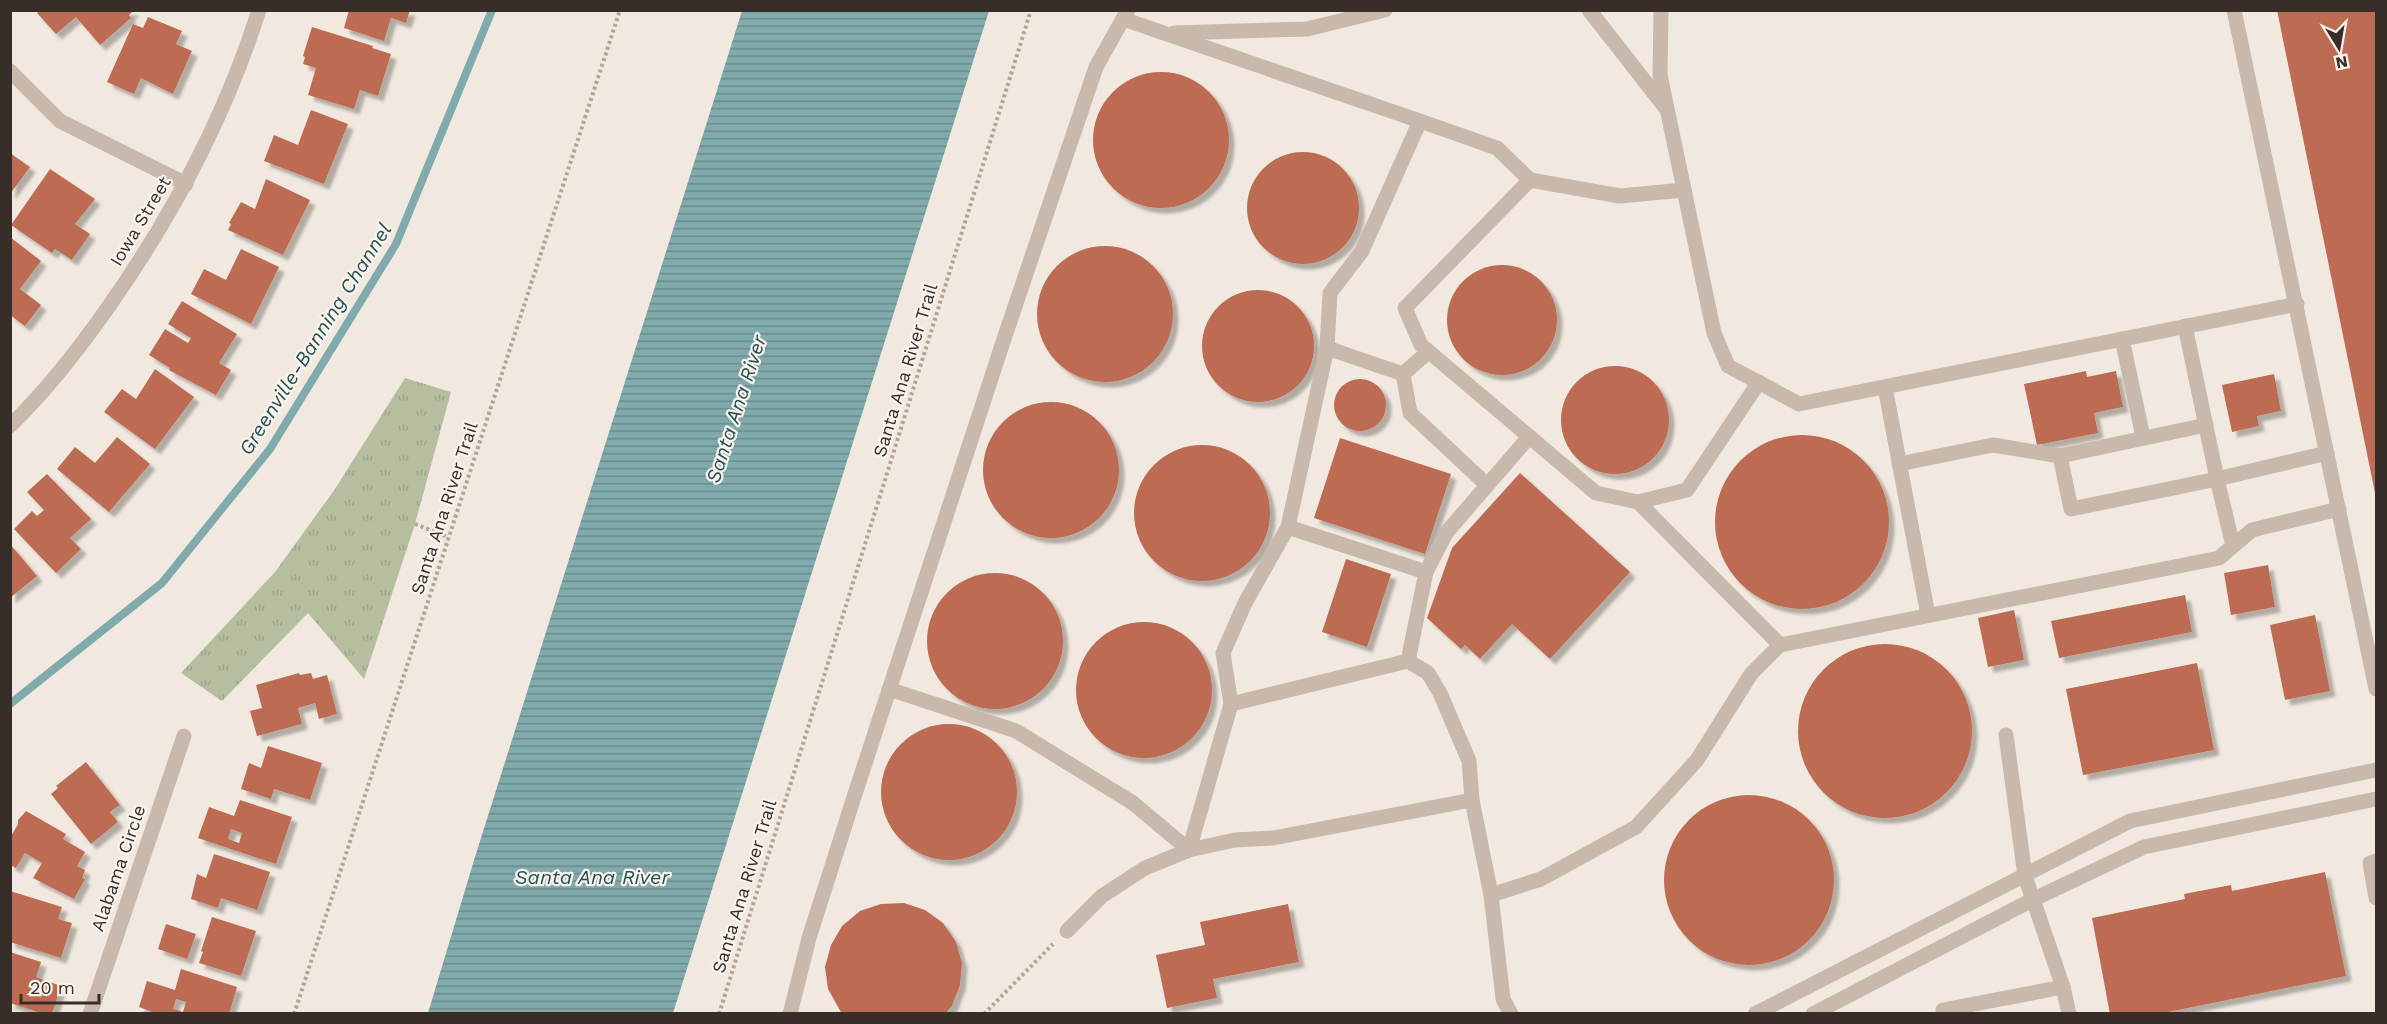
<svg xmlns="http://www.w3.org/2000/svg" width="2387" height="1024" viewBox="0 0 2387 1024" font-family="'Work Sans',sans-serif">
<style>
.park{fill:url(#park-tufts)}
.water{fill:url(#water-rules)}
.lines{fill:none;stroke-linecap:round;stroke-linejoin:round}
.stream{stroke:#80aaac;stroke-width:8}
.building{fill:#bd6c52;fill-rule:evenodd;filter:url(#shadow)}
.path{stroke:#b4a396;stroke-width:4;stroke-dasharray:3 3;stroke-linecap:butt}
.lane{stroke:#c9b9ac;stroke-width:15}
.street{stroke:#c9b9ac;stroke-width:15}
.labels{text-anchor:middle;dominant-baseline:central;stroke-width:4.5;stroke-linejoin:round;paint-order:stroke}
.street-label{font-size:18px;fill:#372e2a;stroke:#f9f3ec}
.water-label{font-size:20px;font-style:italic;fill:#235256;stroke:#f9f3ec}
</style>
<defs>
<pattern id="park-tufts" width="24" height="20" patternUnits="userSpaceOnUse" patternTransform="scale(1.5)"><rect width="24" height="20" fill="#b5bfa0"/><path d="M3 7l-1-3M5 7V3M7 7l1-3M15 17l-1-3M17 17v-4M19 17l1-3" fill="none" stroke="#9ca48a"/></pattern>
<pattern id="water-rules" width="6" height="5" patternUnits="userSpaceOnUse" patternTransform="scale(1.5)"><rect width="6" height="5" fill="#80aaac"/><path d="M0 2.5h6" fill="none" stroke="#6a8b8c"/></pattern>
<filter id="shadow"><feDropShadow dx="5.5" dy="5.5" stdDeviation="1.5" flood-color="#0004"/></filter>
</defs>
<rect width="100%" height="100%" fill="#f1e9df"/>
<polygon class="park" points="405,378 451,392 415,524 364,679 308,613 222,701 181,673 275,572 335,489"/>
<polygon class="water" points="742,11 989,11 673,1013 428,1013 475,857"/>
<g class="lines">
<polyline class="stream" points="10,704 162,583 270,449 396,244 492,10"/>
</g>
<g class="building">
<polygon points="41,10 134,10 129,15 131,18 100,45 76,17 56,34 37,13"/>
<polygon points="349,10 410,10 406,23 391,18 384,41 344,28"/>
<polygon points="2277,10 2376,10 2376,493 2375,493"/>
<polygon points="148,17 182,31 176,44 192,51 173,94 141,78 134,94 107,82 133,24 143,28"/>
<polygon points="312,27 373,46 372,48 391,54 378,96 360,90 354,109 308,95 316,68 303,64 305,57 303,56"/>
<circle cx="1161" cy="140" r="68"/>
<polygon points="311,110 348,124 324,184 264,161 274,135 298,145"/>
<circle cx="1303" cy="208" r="56"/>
<polygon points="10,153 30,167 10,194"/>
<polygon points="50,169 95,199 75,224 90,234 72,260 55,249 52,253 11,225"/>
<polygon points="266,179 310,200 283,255 228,230 231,224 229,223 241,202 255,209"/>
<polygon points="10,237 41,261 20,289 41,305 25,326 10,315"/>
<circle cx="1105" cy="314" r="68"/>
<polygon points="241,249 279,267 251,324 191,294 204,269 226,280"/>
<circle cx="1502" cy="320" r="55"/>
<circle cx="1258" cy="346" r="56"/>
<polygon points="182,301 237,334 219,363 231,370 216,395 169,370 170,368 149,355 165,329 188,343 191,338 168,324"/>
<circle cx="1615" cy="420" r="54"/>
<polygon points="155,369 194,397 155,449 104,412 122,389 136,399"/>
<polygon points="2086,371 2087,377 2116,371 2123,407 2094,413 2098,433 2037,445 2024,384"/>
<polygon points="2274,374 2281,411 2257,416 2259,426 2232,432 2222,385"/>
<circle cx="1360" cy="405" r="26"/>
<circle cx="1051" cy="470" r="68"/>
<circle cx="1802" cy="522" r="87"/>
<polygon points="117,437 150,464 109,512 57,469 75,447 95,463"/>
<polygon points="1340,438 1451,474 1425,554 1314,518"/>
<circle cx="1202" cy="513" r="68"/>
<polygon points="1520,473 1630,572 1550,659 1512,624 1480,659 1465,645 1461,649 1427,618 1452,548"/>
<polygon points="47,474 91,519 70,538 81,549 56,573 14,529 32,511 37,516 44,510 27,492"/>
<polygon points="10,544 37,576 10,598"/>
<polygon points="1346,559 1391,574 1367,647 1322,632"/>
<polygon points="2268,565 2275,607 2231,615 2224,573"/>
<circle cx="995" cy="641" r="68"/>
<polygon points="2185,595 2192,632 2059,658 2051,621"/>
<polygon points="2014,610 2024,660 1988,667 1978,618"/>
<polygon points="2315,615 2330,691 2285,700 2270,625"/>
<circle cx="1144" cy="690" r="68"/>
<circle cx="1885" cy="731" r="87"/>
<polygon points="2197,663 2214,750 2083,775 2066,689"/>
<polygon points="299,673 300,675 311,673 313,679 327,675 337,714 319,719 315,703 298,708 302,724 257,736 250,711 262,708 256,685"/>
<circle cx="949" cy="792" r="68"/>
<polygon points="268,746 322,763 310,800 274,789 271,799 241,789 249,763 261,768"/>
<polygon points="86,762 120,805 110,812 118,822 91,844 51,794 58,788 56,786"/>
<circle cx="1749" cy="880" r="85"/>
<path d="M240 800 292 817 276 864 198 838 209 807 234 816ZM231 829 242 833 239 843 228 839Z"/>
<polygon points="26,811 66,834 63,839 85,852 77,866 85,870 82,878 85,879 74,899 33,878 42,863 25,853 16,868 10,865 10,838 18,824 18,820"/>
<polygon points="214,854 270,872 257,910 221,898 218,908 191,899 197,874 206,878"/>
<polygon points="2325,872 2346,976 2158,1014 2110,1014 2092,918 2185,899 2184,894 2231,885 2232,891"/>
<polygon points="10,891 62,907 58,919 72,923 61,958 10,942"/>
<polygon points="904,903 925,910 943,923 956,942 962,963 960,985 952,1006 945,1014 842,1014 828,989 825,967 831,945 842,926 860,911 881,904"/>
<polygon points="1288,904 1299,962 1213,979 1217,998 1167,1008 1156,955 1205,945 1200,922"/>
<polygon points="212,917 256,931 241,976 199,963 203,952 201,951"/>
<polygon points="166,924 196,934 187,959 158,949"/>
<polygon points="10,952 41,962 36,977 61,986 52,1014 44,1014 10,1003"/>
<path d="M181 969 237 987 229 1014H158L139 1007 147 981 175 990ZM176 999 186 1002 183 1012 173 1009Z"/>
</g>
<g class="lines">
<g class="path">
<polyline points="415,524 448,537"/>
<polyline points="294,1014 620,10"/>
<polyline points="719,1014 1031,10"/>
<polyline points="984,1014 1053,944"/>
</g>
<g class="lane">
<polyline points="1589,10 1665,107"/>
<polyline points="1661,10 1660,75 1714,333 1728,366 1799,404 2297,304"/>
<polyline points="2234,10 2376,689"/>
<polyline points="1123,19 1420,121"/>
<polyline points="1174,33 1307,29 1385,10"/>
<polyline points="1684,190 1620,196 1530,180 1405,308 1421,345 1596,493 1638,502 1687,490 1759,382"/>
<polyline points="2185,326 2217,479 2327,453"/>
<polyline points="2122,339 2143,437"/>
<polyline points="1327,348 1330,293 1362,251 1420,121 1497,148 1530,180"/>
<polyline points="1403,374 1410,413 1487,485"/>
<polyline points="1885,387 1928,615"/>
<polyline points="2206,425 2060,456 2071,509 2217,479 2233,546"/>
<polyline points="1899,464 1993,445 2060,456"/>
<polyline points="1638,502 1780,645"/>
<polyline points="1288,527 1426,572"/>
<polyline points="889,689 1016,731 1133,803 1189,850 1231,704 1223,653 1245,603 1288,527 1327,348 1403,374 1428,352"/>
<polyline points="1231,704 1408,661"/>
<polyline points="2006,735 2025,876 2063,987 2069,1014"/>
<polyline points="1472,800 1469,761 1440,693 1428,673 1408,661 1426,572 1446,533 1529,437"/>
<polyline points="2376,861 2370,863 2376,898"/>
<polyline points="1491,895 1541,879 1636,827 1697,760 1751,674 1780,645 2219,558 2252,530 2339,509"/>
<polyline points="1067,931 1102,896 1145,868 1189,850 1235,840 1273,838 1472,800 1491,895 1503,999 1511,1014"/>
<polyline points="790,1014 809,938 854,797 1005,336 1096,67 1128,10"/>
<polyline points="1755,1014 2130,821 2376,770"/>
<polyline points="1813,1014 2032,900 2144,847 2376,799"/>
<polyline points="1944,1014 1943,1010 2063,987"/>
</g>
<g class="street">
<polyline points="10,71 60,121 186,184"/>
<path d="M10 426C48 389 79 349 109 306 173 215 225 117 259 10"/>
<polyline points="90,1014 184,736"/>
</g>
</g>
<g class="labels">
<g class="street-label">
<text transform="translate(140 221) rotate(-59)">Iowa Street</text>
<text transform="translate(905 370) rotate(-73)">Santa Ana River Trail</text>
<text transform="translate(444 508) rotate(-72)">Santa Ana River Trail</text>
<text transform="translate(118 868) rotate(-71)">Alabama Circle</text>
<text transform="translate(744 886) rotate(-73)">Santa Ana River Trail</text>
</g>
<g class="water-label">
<text transform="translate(315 339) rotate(-58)">Greenville-Banning Channel</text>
<text transform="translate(736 409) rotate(-72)">Santa Ana River</text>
<text x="592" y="877">Santa Ana River</text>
</g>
</g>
<rect width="2387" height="1024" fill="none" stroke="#372e2a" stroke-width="24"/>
<g transform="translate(2339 48) rotate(169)" stroke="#f9f3ec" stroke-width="4.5" paint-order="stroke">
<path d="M0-4.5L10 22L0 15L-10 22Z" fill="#372e2a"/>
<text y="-9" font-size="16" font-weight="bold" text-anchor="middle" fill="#372e2a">N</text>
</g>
<path d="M21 994v9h78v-9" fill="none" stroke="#372e2a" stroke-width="3"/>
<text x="30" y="994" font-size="18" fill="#372e2a" stroke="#f9f3ec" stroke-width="4.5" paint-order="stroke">20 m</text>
</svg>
